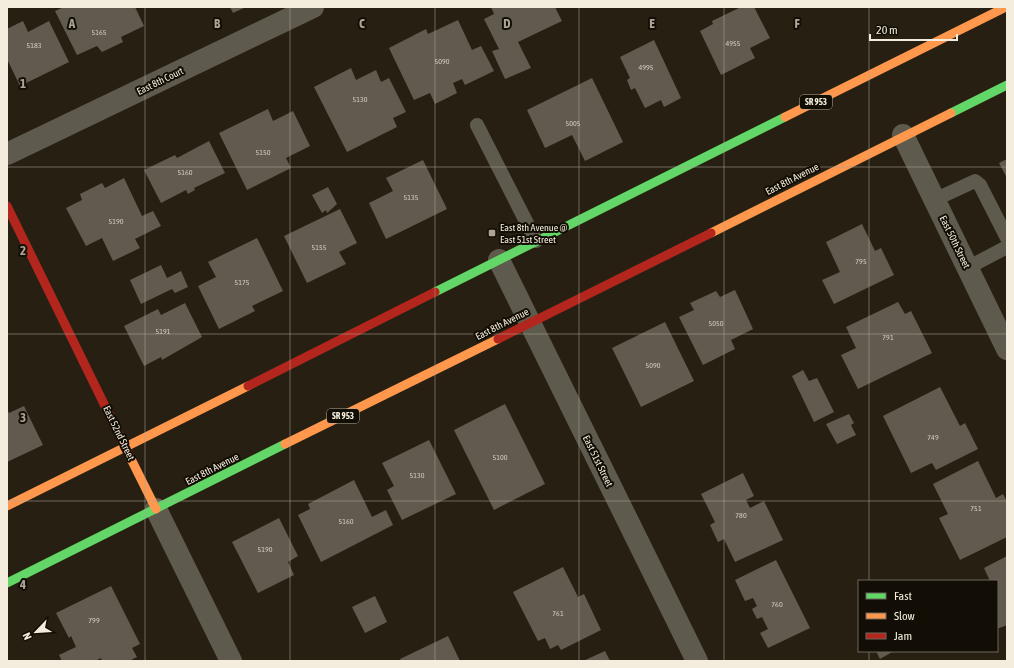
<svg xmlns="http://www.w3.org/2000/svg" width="1014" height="668" viewBox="0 0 1014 668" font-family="'Asap Condensed',sans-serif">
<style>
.building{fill:#615a4f}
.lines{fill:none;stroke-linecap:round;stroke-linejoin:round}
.lane{stroke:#5f5a4e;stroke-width:14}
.street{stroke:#5f5a4e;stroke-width:22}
.fast{stroke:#63d668;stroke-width:9}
.slow{stroke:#ff974d;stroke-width:9}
.jam{stroke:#b3261e;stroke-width:9}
.grid{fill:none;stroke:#aca597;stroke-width:1;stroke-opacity:0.55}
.poi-dot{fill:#aca597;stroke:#130e05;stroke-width:1.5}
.labels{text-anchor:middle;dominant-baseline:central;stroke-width:4;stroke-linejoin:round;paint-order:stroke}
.number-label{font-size:8px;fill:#cfc8ba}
.shield{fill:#130e05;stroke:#b0aa9d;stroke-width:1}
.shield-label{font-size:9px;font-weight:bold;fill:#f4edde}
.street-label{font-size:10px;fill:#f4edde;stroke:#130e05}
.poi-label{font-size:10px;fill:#f4edde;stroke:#130e05;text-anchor:start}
.grid-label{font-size:13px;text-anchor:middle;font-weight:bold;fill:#aca597;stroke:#130e05;stroke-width:4;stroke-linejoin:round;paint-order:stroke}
</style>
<rect width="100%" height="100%" fill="#272012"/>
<g class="building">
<polygon points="64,7 135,7 144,26 121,37 123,42 102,52 97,46 77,55 55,11"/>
<polygon points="230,7 246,7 233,13"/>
<polygon points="491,7 555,7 562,21 518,42 531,68 505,79 492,51 499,49 484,19 494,14"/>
<polygon points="741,7 754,7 770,38 750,48 755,58 721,75 700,31 713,24 712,21"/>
<polygon points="458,20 472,50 481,46 494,71 465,85 462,79 453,83 457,93 435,104 430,93 414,100 389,48 426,29 428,34"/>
<polygon points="23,21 28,32 49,21 69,62 20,86 7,59 7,29"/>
<polygon points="654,40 681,98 664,107 661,100 645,108 635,88 631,90 627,80 630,78 620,57"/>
<polygon points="351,68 356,80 376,70 381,82 389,78 406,112 393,118 397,127 347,152 314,87"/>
<polygon points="592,78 623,142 585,161 572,135 545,148 527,110"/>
<polygon points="268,109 273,121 293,111 310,146 286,158 291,168 247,190 219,133"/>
<polygon points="209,141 225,173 194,188 195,190 188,194 186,190 161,203 144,170 175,155 177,158"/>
<polygon points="1007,159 1007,178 999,163"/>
<polygon points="423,160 447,209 386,239 369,203 393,191 386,178"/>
<polygon points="124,178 142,216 153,211 161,226 135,239 140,248 113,261 102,238 86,246 66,208 82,200 80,194 102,183 105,188"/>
<polygon points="328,187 337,204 327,213 326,210 322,213 312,195"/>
<polygon points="340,209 357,243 339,252 346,264 307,283 284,236"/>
<polygon points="862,224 875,251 881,248 894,275 834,304 822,280 840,272 826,242"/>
<polygon points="257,238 283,291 252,306 255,311 219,329 198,286 216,277 208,262"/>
<polygon points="161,265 167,278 181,271 188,287 175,293 172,289 141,304 130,280"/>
<polygon points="735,290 753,329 731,340 735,349 703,365 679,317 694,310 690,303 716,291 720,297"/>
<polygon points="898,302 905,314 911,311 932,353 858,389 841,355 856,348 846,327"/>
<polygon points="185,303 202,337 162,360 161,357 144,366 124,326 158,309 161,315"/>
<polygon points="665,322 694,381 641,407 612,348"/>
<polygon points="803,370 809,381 817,378 834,412 814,422 792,376"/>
<polygon points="940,387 960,426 965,423 978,449 936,470 932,463 911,473 883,416"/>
<polygon points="505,404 545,484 494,510 454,430"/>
<polygon points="24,406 43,445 7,462 7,409 9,413"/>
<polygon points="849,414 854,423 851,425 856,435 837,444 826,424"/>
<polygon points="429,440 456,494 402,520 387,490 394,486 382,463"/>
<polygon points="978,461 996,498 1003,494 1007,502 1007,537 960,560 939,518 948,514 933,484"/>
<polygon points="743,473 754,496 746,500 750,508 764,501 783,540 735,562 724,539 718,542 710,525 715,522 701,494"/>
<polygon points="354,480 372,517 386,510 393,525 321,562 298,515 310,509 308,504"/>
<polygon points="279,518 298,556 288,562 294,575 258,593 232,542"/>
<polygon points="1007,556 1007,625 997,629 997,581 990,581 984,568"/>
<polygon points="776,560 810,628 768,648 760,633 768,629 762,617 757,619 752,609 757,606 753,598 745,601 735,580"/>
<polygon points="563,567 578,597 584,594 601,630 561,650 558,645 550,649 545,638 538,641 513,592"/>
<polygon points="111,586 140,644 132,648 137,657 129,661 102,661 101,658 95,661 62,661 59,655 76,647 71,636 69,638 56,613"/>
<polygon points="375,596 387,622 365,633 352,607"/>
<polygon points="448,636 460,661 401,661 400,659"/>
<polygon points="605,651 610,661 583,661"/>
<polygon points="876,651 894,651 880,659"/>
</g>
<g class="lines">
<g class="lane">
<polyline points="477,125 536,241"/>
<polyline points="934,200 975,181 980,185 1007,238"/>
<polyline points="967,268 1007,247"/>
</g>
<g class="street">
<polyline points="903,135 1007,349"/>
<polyline points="7,154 313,7"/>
<polyline points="499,260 697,661"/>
<polyline points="156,509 231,661"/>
</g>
<g class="fast">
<polyline points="951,113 1007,85"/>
<polyline points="435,292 785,117"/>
<polyline points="7,583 285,444"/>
</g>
<g class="slow">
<polyline points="785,117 1006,7"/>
<polyline points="711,233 951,113"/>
<polyline points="285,444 498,339"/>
<polyline points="130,457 156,509"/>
<polyline points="7,506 248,386"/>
</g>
<g class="jam">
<polyline points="7,206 130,457"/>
<polyline points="498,339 711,233"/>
<polyline points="248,386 435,292"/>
</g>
</g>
<path class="grid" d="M145 7V661M290 7V661M435 7V661M579 7V661M724 7V661M869 7V581M7 167H1007M7 334H1007M7 501H1007M869 651V661"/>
<rect class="poi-dot" x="488" y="229" width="8" height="8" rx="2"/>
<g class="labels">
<g class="number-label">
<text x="99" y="32">5165</text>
<text x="733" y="43">4955</text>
<text x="34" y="45">5183</text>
<text x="442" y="61">5090</text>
<text x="646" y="67">4995</text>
<text x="360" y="99">5130</text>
<text x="573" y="123">5005</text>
<text x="263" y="152">5150</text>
<text x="185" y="172">5160</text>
<text x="411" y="197">5135</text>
<text x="116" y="221">5190</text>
<text x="319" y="247">5155</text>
<text x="861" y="261">795</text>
<text x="242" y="282">5175</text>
<text x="716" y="323">5050</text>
<text x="163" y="331">5191</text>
<text x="888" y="337">791</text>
<text x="653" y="365">5090</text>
<text x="933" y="437">749</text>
<text x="500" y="457">5100</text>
<text x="417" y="475">5130</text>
<text x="976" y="508">751</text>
<text x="741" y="515">780</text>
<text x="346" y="521">5160</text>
<text x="265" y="549">5190</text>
<text x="777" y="604">760</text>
<text x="558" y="613">761</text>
<text x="94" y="620">799</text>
</g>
<g class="shield">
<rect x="800" y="95" width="32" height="14" rx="3"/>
<rect x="327" y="409" width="32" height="14" rx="3"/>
</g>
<g class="shield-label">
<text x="816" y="102">SR 953</text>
<text x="343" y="416">SR 953</text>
</g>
<g class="street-label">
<text transform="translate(160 81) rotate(-26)">East 8th Court</text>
<text transform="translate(792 179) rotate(-27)">East 8th Avenue</text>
<text transform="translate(955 242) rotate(64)">East 50th Street</text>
<text transform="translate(502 324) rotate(-27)">East 8th Avenue</text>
<text transform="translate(119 433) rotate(64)">East 52nd Street</text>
<text transform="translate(598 461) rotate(64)">East 51st Street</text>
<text transform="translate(212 469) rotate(-27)">East 8th Avenue</text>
</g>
<g class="poi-label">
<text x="500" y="227">East 8th Avenue @<tspan x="500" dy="12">East 51st Street</tspan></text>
</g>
</g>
<g class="grid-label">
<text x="72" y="28">A</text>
<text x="217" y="28">B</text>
<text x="362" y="28">C</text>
<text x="507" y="28">D</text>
<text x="652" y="28">E</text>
<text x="797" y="28">F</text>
<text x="23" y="88">1</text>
<text x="23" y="255">2</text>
<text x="23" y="422">3</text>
<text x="23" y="589">4</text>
</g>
<rect width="1014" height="668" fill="none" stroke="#f4edde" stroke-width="16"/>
<rect x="858" y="580" width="140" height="72" fill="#130e05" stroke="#6d675c"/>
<rect x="866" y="593" width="20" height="6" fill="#63d668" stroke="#6d675c"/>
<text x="894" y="600" font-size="12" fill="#f4edde">Fast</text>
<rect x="866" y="613" width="20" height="6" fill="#ff974d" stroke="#6d675c"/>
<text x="894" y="620" font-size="12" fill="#f4edde">Slow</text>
<rect x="866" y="633" width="20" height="6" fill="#b3261e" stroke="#6d675c"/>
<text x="894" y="640" font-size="12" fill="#f4edde">Jam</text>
<g transform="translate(36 632) rotate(245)" stroke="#130e05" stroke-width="3" paint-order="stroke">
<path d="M0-3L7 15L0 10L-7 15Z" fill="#f4edde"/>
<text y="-6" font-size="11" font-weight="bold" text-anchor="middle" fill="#f4edde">N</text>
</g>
<path d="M870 34v6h87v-6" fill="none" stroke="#f4edde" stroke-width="2"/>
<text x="876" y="34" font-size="12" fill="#f4edde" stroke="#130e05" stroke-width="3" paint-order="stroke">20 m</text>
</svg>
